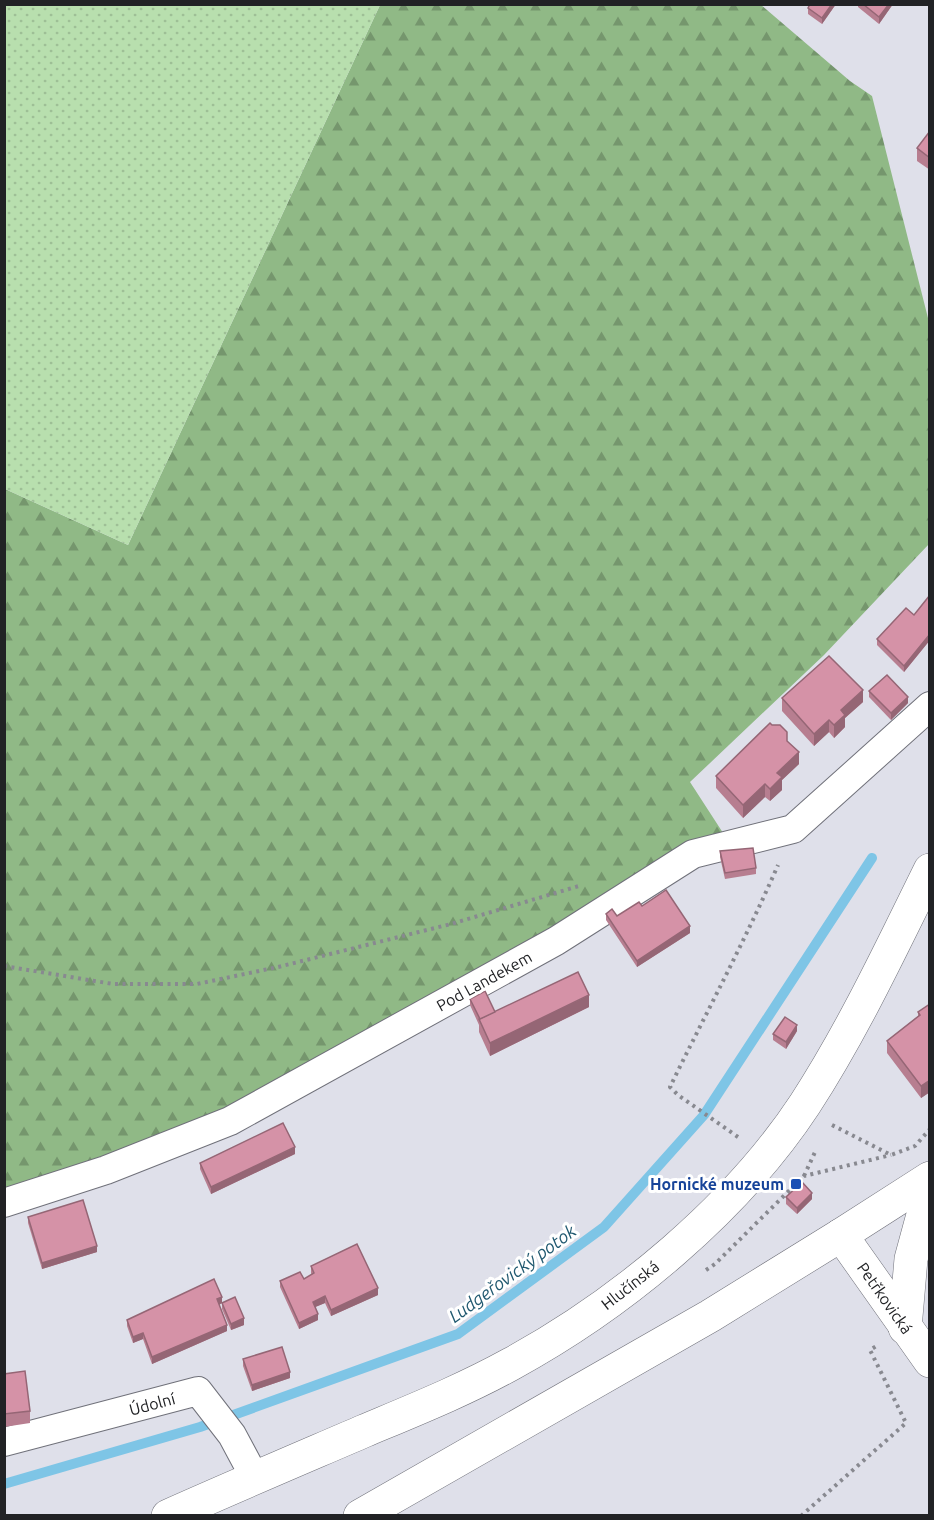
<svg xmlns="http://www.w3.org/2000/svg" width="934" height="1520" viewBox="0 0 934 1520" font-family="Ubuntu,sans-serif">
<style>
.forest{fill:url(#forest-firs)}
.park{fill:url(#park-dots)}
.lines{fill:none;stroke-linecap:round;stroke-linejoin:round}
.stream{stroke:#7ec5e6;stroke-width:10}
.minor-casing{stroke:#70717a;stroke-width:30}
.tertiary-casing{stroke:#70717a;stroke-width:34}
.primary-casing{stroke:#70717a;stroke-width:34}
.path{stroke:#888990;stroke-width:4;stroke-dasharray:3 4.5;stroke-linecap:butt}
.minor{stroke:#fff;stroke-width:28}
.tertiary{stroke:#fff;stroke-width:33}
.primary{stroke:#fff;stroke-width:33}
.wall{fill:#b77e90}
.shaded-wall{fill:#956675}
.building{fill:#d592a7;stroke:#956675;stroke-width:1.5}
.transit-dot{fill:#1a4fb4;stroke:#fff;stroke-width:2}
.labels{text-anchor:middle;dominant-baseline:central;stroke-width:6;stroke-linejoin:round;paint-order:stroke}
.street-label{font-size:16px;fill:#212225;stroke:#fff}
.transit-label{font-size:16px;font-weight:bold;fill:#164399;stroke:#fff;text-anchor:end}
.water-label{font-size:18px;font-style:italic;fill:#215970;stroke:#fff}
</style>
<defs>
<pattern id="forest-firs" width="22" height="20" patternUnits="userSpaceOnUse" patternTransform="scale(1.5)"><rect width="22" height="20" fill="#90b986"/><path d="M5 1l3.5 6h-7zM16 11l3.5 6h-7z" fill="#75966d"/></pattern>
<pattern id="park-dots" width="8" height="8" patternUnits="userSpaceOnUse" patternTransform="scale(1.5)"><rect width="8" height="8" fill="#b8dfae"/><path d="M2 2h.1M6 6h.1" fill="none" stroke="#9ebf96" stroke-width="1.8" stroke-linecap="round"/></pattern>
</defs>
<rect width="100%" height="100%" fill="#dfe0ea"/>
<polygon class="forest" points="380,5 761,5 850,81 872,96 929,322 929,544 824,655 690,782 725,836 223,1112 75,1168 5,1190 5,489 128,545"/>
<polygon class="park" points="5,4 380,5 128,545 5,489"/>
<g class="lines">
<polyline class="stream" points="4,1484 200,1427 458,1334 604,1227 704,1115 872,858"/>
<defs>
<g id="minor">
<polyline points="4,1203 106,1170 230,1121 556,941 693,854 793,829 930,706"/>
<polyline points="4,1442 198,1391 232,1435 255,1478"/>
</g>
<g id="tertiary">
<polyline points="841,1235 930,1361"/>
<polyline points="905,1328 911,1259 930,1189"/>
<path d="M168 1516C233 1487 299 1459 364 1431 414 1410 464 1390 511 1364 621 1304 736 1209 805 1104 853 1030 891 949 930 870"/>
</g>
<polyline id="primary" points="360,1516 710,1316 841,1235 930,1178"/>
</defs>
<use href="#minor" class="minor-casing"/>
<use href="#tertiary" class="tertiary-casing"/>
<use href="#primary" class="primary-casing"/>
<g class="path">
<polyline points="4,966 113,984 197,984 278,967 451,924 579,886"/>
<polyline points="832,1125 891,1155 915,1146 930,1129"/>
<path d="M738 1137 678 1095 670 1087C706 1013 745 941 778 865"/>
<polyline points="804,1176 815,1152"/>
<polyline points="706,1270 715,1264 804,1176 891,1155"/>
<polyline points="801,1516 906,1423 870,1350 878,1345"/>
</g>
<use href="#minor" class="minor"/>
<use href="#tertiary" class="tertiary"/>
<use href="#primary" class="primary"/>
</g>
<g class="wall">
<polygon points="836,4 822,24 808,14 808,8"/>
<polygon points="858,4 893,4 879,24 858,7"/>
<polygon points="930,131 930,170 917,161 917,148"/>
<polygon points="930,595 930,640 904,672 877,645 877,639 914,615"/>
<polygon points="869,691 908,703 891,720 869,697"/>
<polygon points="782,698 863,702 845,718 845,727 834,738 829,732 814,746 782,711"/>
<polygon points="787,741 799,764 782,780 782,790 770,801 765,797 743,818 716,788 716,776"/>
<polygon points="720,851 756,868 756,874 725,879 720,857"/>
<polygon points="642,906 690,933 637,967 606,920 606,914 617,916"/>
<polygon points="470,999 495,1012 589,1007 490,1056 479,1032 479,1025 470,1005"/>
<polygon points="930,1004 930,1092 921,1098 887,1053 887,1041 918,1016 918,1012"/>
<polygon points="797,1031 786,1049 773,1040 773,1034"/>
<polygon points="295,1154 211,1194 200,1169 200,1163"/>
<polygon points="786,1197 812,1199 797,1214 786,1204"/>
<polygon points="28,1217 97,1252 42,1269 28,1223"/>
<polygon points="311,1266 378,1295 331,1316 325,1303 315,1307 318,1320 299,1329 280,1287 280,1281 304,1279 312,1275 311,1273"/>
<polygon points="222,1303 219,1305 227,1331 152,1364 143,1339 133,1343 127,1326 127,1320"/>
<polygon points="222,1303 244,1325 231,1330 222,1309"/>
<polygon points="243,1359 290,1378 252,1391 243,1366"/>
<polygon points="4,1374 30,1411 30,1423 4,1427"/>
</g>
<g class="shaded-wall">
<polygon points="832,4 836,4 822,24 822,18"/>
<polygon points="889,4 893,4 879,24 879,17"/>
<polygon points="930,634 930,640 904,672 904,666"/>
<polygon points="863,690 863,702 845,718 845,727 834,738 834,725 841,710"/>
<polygon points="908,697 908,703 891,720 891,713"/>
<polygon points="829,720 829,732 814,746 814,734"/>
<polygon points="799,752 799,764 782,780 782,790 770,801 770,789 777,773"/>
<polygon points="765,784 765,797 743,818 743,805"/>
<polygon points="690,926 690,933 637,967 637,961"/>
<polygon points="589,995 589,1007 490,1056 490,1043"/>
<polygon points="797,1025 797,1031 786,1049 786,1042"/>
<polygon points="930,1080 930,1092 921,1098 921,1086"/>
<polygon points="295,1147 295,1154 211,1194 211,1187"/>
<polygon points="812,1193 812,1199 797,1214 797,1208"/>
<polygon points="97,1246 97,1252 42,1269 42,1263"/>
<polygon points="378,1288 378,1295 331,1316 331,1310"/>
<polygon points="325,1296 325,1303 313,1308 313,1302"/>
<polygon points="222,1297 222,1303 217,1306 217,1299"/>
<polygon points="318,1314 318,1320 299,1329 299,1323"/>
<polygon points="244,1318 244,1325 231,1330 231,1324"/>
<polygon points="227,1325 227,1331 152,1364 152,1357"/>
<polygon points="143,1333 143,1339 133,1343 133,1337"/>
<polygon points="290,1372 290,1378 252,1391 252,1385"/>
</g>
<g class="building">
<polygon points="810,4 832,4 822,18 808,8"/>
<polygon points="863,4 889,4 879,17"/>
<polygon points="930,131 930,158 917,148"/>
<polygon points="930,595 930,634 904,666 877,639 906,608 914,615"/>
<polygon points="829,656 863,690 841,710 845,715 834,725 829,720 814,734 782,698"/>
<polygon points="887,675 908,697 891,713 869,691"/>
<polygon points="770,723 772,725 780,725 787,732 787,741 799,752 777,773 782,777 770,789 765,784 743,805 716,776"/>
<polygon points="753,848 756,868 725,873 720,851"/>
<polygon points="666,890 690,926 637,961 606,914 612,909 617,916 639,902 642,906"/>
<polygon points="578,972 589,995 490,1043 479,1019"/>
<polygon points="485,991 495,1012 480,1019 470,999"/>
<polygon points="930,1004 930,1080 921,1086 887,1041 920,1015 918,1012"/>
<polygon points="785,1017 797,1025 786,1042 773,1034"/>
<polygon points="283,1123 295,1147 211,1187 200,1163"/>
<polygon points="802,1182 812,1193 797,1208 786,1197"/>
<polygon points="83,1200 97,1246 42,1263 28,1217"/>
<polygon points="357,1244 378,1288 331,1310 325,1296 313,1302 318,1314 299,1323 280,1281 300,1272 304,1279 314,1273 311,1266"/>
<polygon points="214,1279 222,1297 217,1299 227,1325 152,1357 143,1333 133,1337 127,1320"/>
<polygon points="235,1297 244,1318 231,1324 222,1303"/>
<polygon points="282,1347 290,1372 252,1385 243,1359"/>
<polygon points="25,1371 30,1411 4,1414 4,1374"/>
</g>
<rect class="transit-dot" x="790" y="1178" width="12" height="12" rx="3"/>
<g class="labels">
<g class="street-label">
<text transform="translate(484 981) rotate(-29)">Pod Landekem</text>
<text transform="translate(630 1285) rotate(-38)">Hlučínská</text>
<text transform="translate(885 1298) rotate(55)">Petřkovická</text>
<text transform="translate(152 1404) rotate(-15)">Údolní</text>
</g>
<g class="transit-label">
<text x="784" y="1184">Hornické muzeum</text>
</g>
<g class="water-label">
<text transform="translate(512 1273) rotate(-36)">Ludgeřovický potok</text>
</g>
</g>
<rect width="934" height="1520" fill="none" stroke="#212225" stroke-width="12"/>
</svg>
